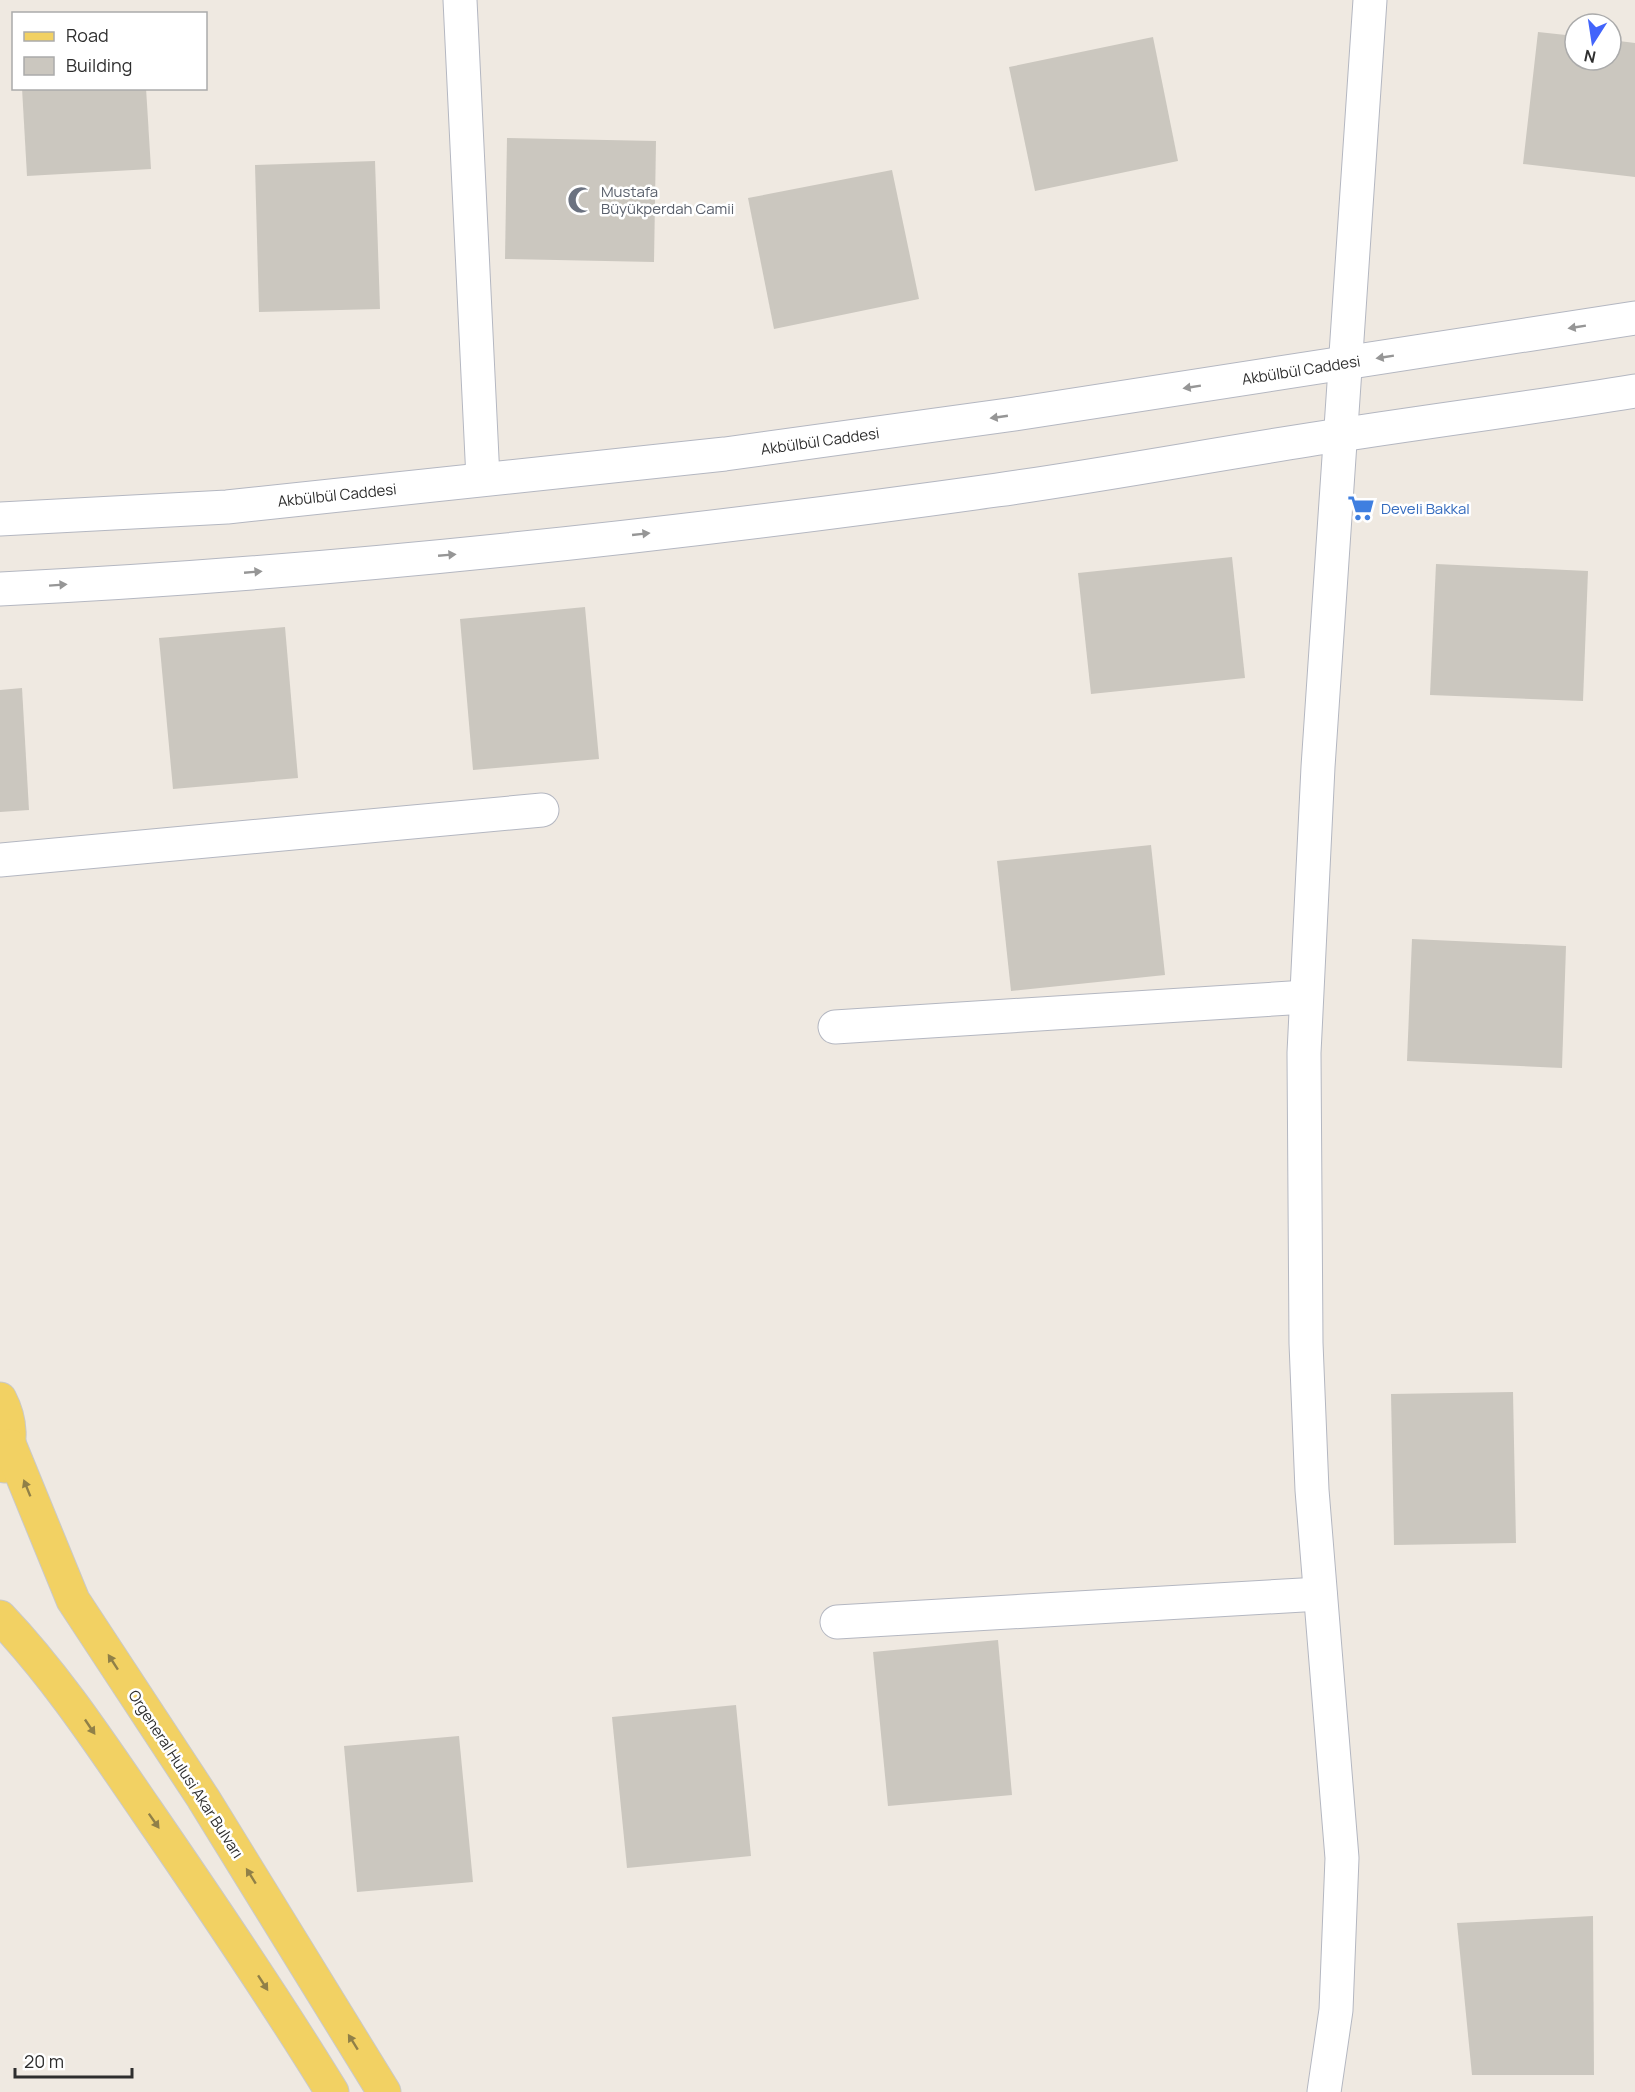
<svg xmlns="http://www.w3.org/2000/svg" width="1635" height="2092" viewBox="0 0 1635 2092" font-family="Manrope,sans-serif">
<style>
.building{fill:#cbc7bf}
.lines{fill:none;stroke-linecap:round;stroke-linejoin:round}
.minor-casing{stroke:#b4b7c1;stroke-width:35}
.major-casing{stroke:#c9c9c9;stroke-width:35}
.minor{stroke:#fff;stroke-width:33}
.major{stroke:#f2d163;stroke-width:33}
.oneway{fill:#969696}
.oneway2{fill:#908048}
.labels{text-anchor:middle;dominant-baseline:central;stroke-width:5;stroke-linejoin:round;paint-order:stroke}
.worship-label{font-size:15px;fill:#5b616d;stroke:#fff;text-anchor:start}
.street-label{font-size:15px;fill:#2e2e2e;stroke:#fff}
.shop-label{font-size:15px;fill:#366cbe;stroke:#fff;text-anchor:start}
</style>
<rect width="100%" height="100%" fill="#efe9e1"/>
<g class="building">
<polygon points="1538,32 1575,36 1575,60 1611,60 1611,40 1635,43 1635,177 1523,164"/>
<polygon points="1153,37 1178,161 1035,191 1009,67"/>
<polygon points="22,88 146,88 151,169 27,176"/>
<polygon points="507,138 656,141 654,262 505,259"/>
<polygon points="375,161 380,309 259,312 255,165"/>
<polygon points="892,170 919,299 774,329 748,198"/>
<polygon points="1232,557 1245,678 1091,694 1078,573"/>
<polygon points="1436,564 1588,571 1583,701 1430,695"/>
<polygon points="585,607 599,759 473,770 460,619"/>
<polygon points="285,627 298,778 173,789 159,638"/>
<polygon points="22,688 29,810 0,812 0,690"/>
<polygon points="1151,845 1165,975 1011,991 997,861"/>
<polygon points="1412,939 1566,946 1562,1068 1407,1061"/>
<polygon points="1513,1392 1516,1543 1394,1545 1391,1394"/>
<polygon points="998,1640 1012,1795 888,1806 873,1652"/>
<polygon points="736,1705 751,1856 627,1868 612,1717"/>
<polygon points="459,1736 473,1882 357,1892 344,1746"/>
<polygon points="1593,1916 1594,2075 1472,2075 1457,1923"/>
</g>
<g class="lines">
<defs>
<g id="minor">
<polyline points="460,0 483,479"/>
<polyline points="0,519 227,507 725,454 1015,414 1635,318"/>
<path d="M0 589C333 573 667 536 997 490 1111 474 1226 452 1340 435 1438 420 1537 407 1635 391"/>
<polyline points="0,860 542,810"/>
<polyline points="835,1027 1306,997"/>
<polyline points="837,1622 1320,1594"/>
<polyline points="1324,2092 1336,2010 1342,1858 1312,1490 1306,1343 1304,1053 1318,767 1370,0"/>
</g>
<g id="major">
<path d="M0 1399C12 1422 11 1442 4 1466"/>
<polyline points="10,1446 73,1600 203,1798 384,2092"/>
<path d="M0 1617C56 1676 100 1743 146 1810 210 1903 273 1996 332 2092"/>
</g>
</defs>
<use href="#minor" class="minor-casing"/>
<use href="#major" class="major-casing"/>
<use href="#minor" class="minor"/>
<use href="#major" class="major"/>
</g>
<defs><path id="oneway-solid" d="M-6-.8H1V-3.2L6.5 0L1 3.2V.8H-6Z" transform="scale(1.5)"/></defs>
<g class="oneway">
<use href="#oneway-solid" transform="translate(1577 327) rotate(171)"/>
<use href="#oneway-solid" transform="translate(1385 357) rotate(171)"/>
<use href="#oneway-solid" transform="translate(1192 387) rotate(171)"/>
<use href="#oneway-solid" transform="translate(999 417) rotate(172)"/>
<use href="#oneway-solid" transform="translate(641 534) rotate(-6)"/>
<use href="#oneway-solid" transform="translate(447 555) rotate(-5)"/>
<use href="#oneway-solid" transform="translate(253 572) rotate(-5)"/>
<use href="#oneway-solid" transform="translate(58 585) rotate(-4)"/>
</g>
<g class="oneway2">
<use href="#oneway-solid" transform="translate(27 1488) rotate(-112)"/>
<use href="#oneway-solid" transform="translate(113 1662) rotate(-123)"/>
<use href="#oneway-solid" transform="translate(90 1727) rotate(56)"/>
<use href="#oneway-solid" transform="translate(154 1821) rotate(55)"/>
<use href="#oneway-solid" transform="translate(251 1876) rotate(-122)"/>
<use href="#oneway-solid" transform="translate(263 1983) rotate(57)"/>
<use href="#oneway-solid" transform="translate(353 2042) rotate(-122)"/>
</g>
<defs>
<symbol id="mosque-bare" viewBox="-9 -9 18 18"><path d="M3.5-4.9A6 6 0 1 0 3.5 4.9A5 5 0 1 1 3.5-4.9Z" fill="#6b7280" stroke="#fff" stroke-width="2.5" paint-order="stroke"/></symbol>
<symbol id="supermarket-bare" viewBox="-9 -9 18 18"><path d="M-6-5.5h2.5l.6 2H6L4.5 2H-2.5L-4.4-4H-6ZM-1.5 3.2a1.3 1.3 0 1 0 .1 0ZM3 3.2a1.3 1.3 0 1 0 .1 0Z" fill="#3f7fe0" stroke="#fff" stroke-width="2.5" paint-order="stroke"/></symbol>
</defs>
<g fill-rule="evenodd">
<use href="#mosque-bare" x="562" y="181" width="38" height="38"/>
<use href="#supermarket-bare" x="1342" y="489" width="38" height="38"/>
</g>
<g class="labels">
<g class="worship-label">
<text x="601" y="191">Mustafa<tspan x="601" dy="17">Büyükperdah Camii</tspan></text>
</g>
<g class="street-label">
<text transform="translate(1301 370) rotate(-9)">Akbülbül Caddesi</text>
<text transform="translate(820 441) rotate(-8)">Akbülbül Caddesi</text>
<text transform="translate(337 495) rotate(-6)">Akbülbül Caddesi</text>
<text transform="translate(186 1774) rotate(57)">Orgeneral Hulusi Akar Bulvarı</text>
</g>
<g class="shop-label">
<text x="1381" y="508">Develi Bakkal</text>
</g>
</g>
<rect x="12" y="12" width="195" height="78" fill="#ffffff" stroke="#ababab" stroke-width="1.5"/>
<rect x="24" y="32" width="30" height="9" fill="#f2d163" stroke="#ababab" stroke-width="1.5"/>
<text x="66" y="42" font-size="18" fill="#2e2e2e">Road</text>
<rect x="24" y="57" width="30" height="18" fill="#cbc7bf" stroke="#ababab" stroke-width="1.5"/>
<text x="66" y="72" font-size="18" fill="#2e2e2e">Building</text>
<g transform="translate(1593 42) rotate(192)"><circle r="28" fill="#ffffff" stroke="#ababab" stroke-width="1.5"/>
<path d="M0-4.5L10 22L0 15L-10 22Z" fill="#4264fb"/>
<text y="-9" font-size="16" font-weight="bold" text-anchor="middle" fill="#2e2e2e">N</text>
</g>
<path d="M15 2068v9h117v-9" fill="none" stroke="#2e2e2e" stroke-width="3"/>
<text x="24" y="2068" font-size="18" fill="#2e2e2e" stroke="#ffffff" stroke-width="4.5" paint-order="stroke">20 m</text>
</svg>
